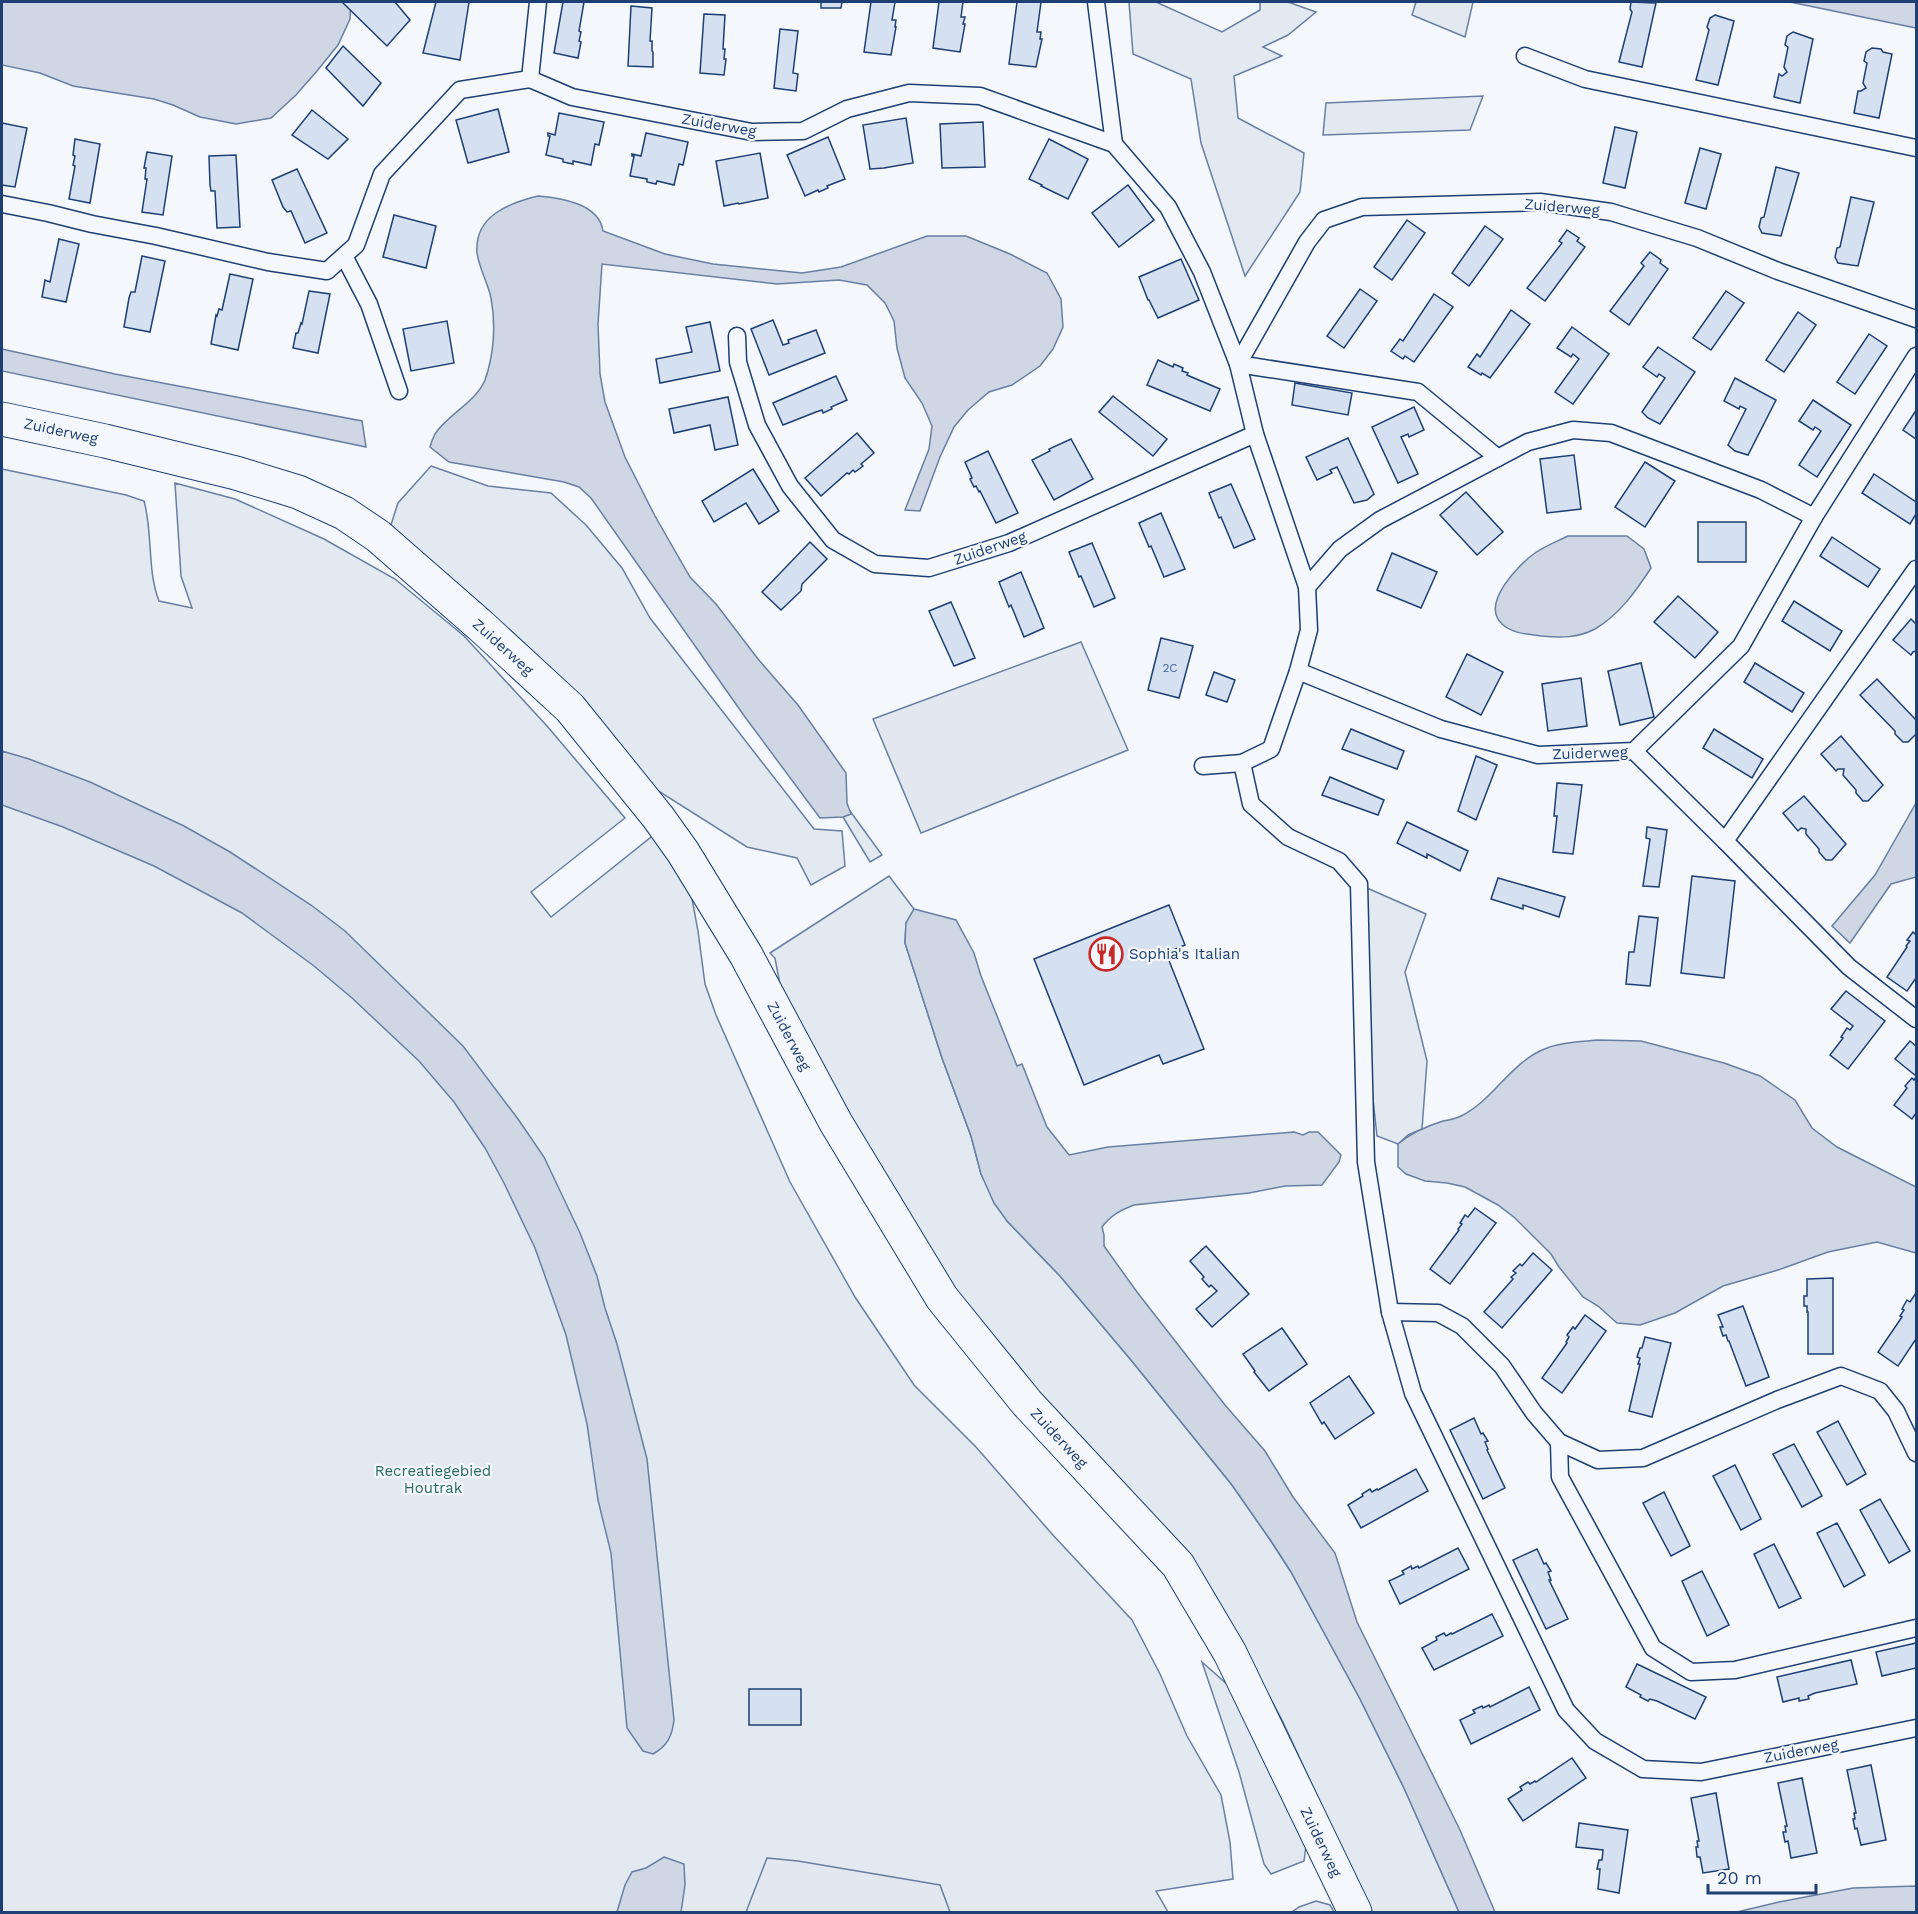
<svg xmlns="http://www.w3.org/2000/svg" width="1918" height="1914" viewBox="0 0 1918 1914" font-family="'Work Sans',sans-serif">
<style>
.green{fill:#e3e9f0;stroke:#687fa3;stroke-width:1.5}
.parking{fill:#e3e8f0;stroke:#687fa3;stroke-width:1.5}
.water{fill:#cfd7e4;stroke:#687fa3;stroke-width:1.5}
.building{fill:#d5e0f0;stroke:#1d3f73;stroke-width:1.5}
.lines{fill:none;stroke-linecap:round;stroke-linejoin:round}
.lane-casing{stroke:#1d3f73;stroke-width:19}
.street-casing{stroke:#1d3f73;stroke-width:35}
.lane{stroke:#f4f7fb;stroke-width:16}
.street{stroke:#f4f7fb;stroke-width:33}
.labels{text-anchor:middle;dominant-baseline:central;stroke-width:4.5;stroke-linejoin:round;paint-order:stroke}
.number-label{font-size:12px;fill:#4b6792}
.street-label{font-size:15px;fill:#1d3f73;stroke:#f4f7fb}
.poi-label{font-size:15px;fill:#1d3f73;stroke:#f4f7fb;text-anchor:start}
.park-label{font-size:15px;fill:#2c6c60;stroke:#f4f7fb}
</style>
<rect width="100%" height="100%" fill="#f4f7fb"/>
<g class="green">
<polygon points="1129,2 1156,2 1222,32 1260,10 1260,2 1288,2 1316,12 1288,35 1263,47 1282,56 1234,76 1238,118 1304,153 1300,192 1245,276 1201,143 1191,79 1133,54"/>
<polygon points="1416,2 1473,2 1465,37 1412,15"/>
<polygon points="1483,96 1470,130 1323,135 1326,103"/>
<polygon points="431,466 488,486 551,493 586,525 622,568 650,618 814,829 842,831 845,866 811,885 797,858 747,847 652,787 482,605 389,531 398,503"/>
<path d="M2 469 126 495 144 501C153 533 147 571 159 601L192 608 181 576 175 483 235 499 324 539 395 579 464 636 547 726 625 818 531 892 551 917 660 830 690 888 698 931 705 984 716 1015 790 1182 855 1297 914 1385 976 1447 1052 1534 1132 1620 1160 1674 1187 1736 1221 1795 1230 1842 1233 1879 1156 1891 1168 1912H2Z"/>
<polygon points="850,811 882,855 870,862 843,817 850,814"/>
<polygon points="889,876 914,909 906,923 905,943 942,1058 971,1136 981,1174 1007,1221 1060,1276 1131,1360 1232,1485 1271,1541 1291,1572 1360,1699 1404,1788 1459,1912 1371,1912 1282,1720 1213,1592 1010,1367 936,1271 781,990 775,958 770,953"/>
<polygon points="1367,888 1426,914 1405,972 1427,1061 1422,1129 1408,1135 1398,1144 1377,1136 1371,1081"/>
<polygon points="1202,1662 1229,1686 1306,1846 1304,1861 1271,1874 1264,1864 1239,1772"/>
<polygon points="1316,1901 1330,1905 1334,1912 1292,1912 1299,1907"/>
</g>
<g class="parking">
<polygon points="1081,642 1128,750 921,833 873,719"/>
<polygon points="767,1858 798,1861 940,1885 950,1912 746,1912"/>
</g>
<g class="water">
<polygon points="2,2 351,2 350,19 338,45 317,71 296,95 271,118 236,124 200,117 173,105 154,99 73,86 40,73 2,65"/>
<polygon points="1790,2 1916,2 1916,28"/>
<path d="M538 196C560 198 599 203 603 231L665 254 713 264 802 273 841 267 927 236H966L1010 254 1047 273 1061 299 1063 327 1053 349 1040 366 1012 385 989 392 968 410 954 427 940 457 920 511 905 510 929 449 932 426 922 403 905 378 897 348 894 321 885 303 867 285 839 280 777 284 602 264 598 324 600 374 605 402 625 457 655 516 690 577 716 604 758 659 798 705 846 773 847 803 851 814 843 817 820 818 745 717 591 498 579 487 564 482 449 462 430 447C431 443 433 438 435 434 447 415 476 402 485 380 494 355 496 324 491 298 488 283 479 268 477 253 474 216 509 203 538 196Z"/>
<polygon points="2,349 115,374 362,421 366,447 2,371"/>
<path d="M1568 536H1627L1644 549 1651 568C1636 591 1619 615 1595 629 1578 638 1560 638 1541 636 1528 634 1513 634 1502 624 1480 604 1519 564 1535 553 1545 546 1558 541 1568 536Z"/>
<path d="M2 751 29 759 90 782 184 826 230 852 311 905 345 931 463 1046 518 1119 544 1157 580 1233 597 1276 605 1308 617 1344 647 1459 674 1720C672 1737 667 1746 653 1754L643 1751 627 1728 611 1553 598 1500 587 1424 566 1335 535 1248 504 1183 485 1148 454 1102 419 1061 352 998 314 966 242 913 154 866 63 827 2 805Z"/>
<polygon points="1916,803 1916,877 1891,884 1850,943 1832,926 1875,875"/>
<path d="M914 909 956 920 974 953 981 976 1017 1066 1022 1064 1047 1127 1069 1155 1108 1147 1294 1132 1303 1135 1309 1132H1318L1341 1155 1339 1162 1322 1185 1285 1186 1249 1193 1134 1205C1121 1210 1111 1215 1102 1227L1104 1235V1246L1137 1292 1225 1405 1265 1451 1293 1497 1335 1553 1357 1622 1460 1830 1495 1912H1459L1404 1788 1360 1699 1291 1572 1271 1541 1232 1485 1131 1360 1060 1276 1007 1221 994 1203 981 1174 971 1136 942 1058 905 943 906 923Z"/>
<path d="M1597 1040 1641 1041 1724 1063 1760 1076 1795 1100 1812 1128 1837 1147 1916 1187V1253L1877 1242 1828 1252 1778 1270 1723 1286 1675 1313 1640 1325 1617 1323 1598 1306 1583 1297 1559 1267 1551 1254 1515 1218 1498 1205 1465 1187 1447 1183 1425 1181 1406 1174 1398 1167V1144C1411 1133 1427 1126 1443 1121 1449 1120 1455 1119 1461 1116 1494 1100 1511 1061 1547 1048 1562 1042 1581 1042 1597 1040Z"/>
<polygon points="664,1857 684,1864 685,1885 681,1912 617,1912 625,1885 632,1872 646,1868"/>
<polygon points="1916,1886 1916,1912 1737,1912 1779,1902 1853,1888"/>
</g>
<g class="building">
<polygon points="342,2 395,2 410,20 387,46"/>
<polygon points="436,2 469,2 460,60 423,53"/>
<polygon points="563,2 584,2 579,31 581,32 579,41 581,42 578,58 554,53"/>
<polygon points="821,2 842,2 841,8 821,8"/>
<polygon points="871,2 895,2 892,20 896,20 895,27 896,27 891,55 864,52"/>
<polygon points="939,2 963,2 961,17 965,17 963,24 965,24 960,52 933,48"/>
<polygon points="1017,2 1041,2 1037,32 1041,32 1040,39 1042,39 1036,67 1009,64"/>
<polygon points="1631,2 1656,3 1642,67 1619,62 1632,12 1630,9"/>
<polygon points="631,6 652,8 650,41 652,41 652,51 653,52 653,67 628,66"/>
<polygon points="704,14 725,15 723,49 725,49 724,59 726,59 724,75 700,73"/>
<polygon points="1715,15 1734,21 1718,85 1696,80 1709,30 1707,27 1710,18"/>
<polygon points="780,29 798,31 793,73 798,74 796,91 774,88"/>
<polygon points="1793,32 1813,39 1800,103 1774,97 1779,74 1782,76 1787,72 1784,67 1788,47 1785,45 1787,36"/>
<polygon points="343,46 381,83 363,106 326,68"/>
<polygon points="1872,48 1881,49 1883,52 1892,54 1879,118 1854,113 1858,91 1861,91 1866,88 1863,83 1867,63 1864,61 1866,52"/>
<polygon points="498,109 509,152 468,163 456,120"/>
<polygon points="312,110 348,139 328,159 292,135"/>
<polygon points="559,113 604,122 599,145 595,144 591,165 573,161 573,164 563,162 563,159 546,155 550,136 548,136 548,133 555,135"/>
<polygon points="906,118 913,163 884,168 870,169 863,125"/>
<polygon points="983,122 985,167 942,168 940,124"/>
<polygon points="2,123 27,128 15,187 2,185"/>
<polygon points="1615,127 1637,132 1625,188 1603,183"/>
<polygon points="646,133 688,142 683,165 679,164 674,185 657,181 656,184 647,182 647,179 630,176 634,156 632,156 632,154 641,156"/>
<polygon points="828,137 845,179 827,186 828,188 819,192 818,190 805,196 787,155"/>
<polygon points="75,139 100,144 90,203 69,199 75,166 73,165 75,156 73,155"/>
<polygon points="1049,139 1088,159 1068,199 1041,186 1042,185 1029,179"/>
<polygon points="1700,148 1721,154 1706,209 1685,203"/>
<polygon points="147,152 172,156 163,215 142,212 147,179 145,179 146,168 144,168"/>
<polygon points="760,153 768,198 739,204 738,203 724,206 716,161"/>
<polygon points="236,155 240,227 217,228 215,191 211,191 210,185 209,156"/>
<polygon points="1776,167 1799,173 1781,236 1762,233 1759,227 1761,218 1764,217"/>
<polygon points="297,169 327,233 305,243 291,211 287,212 283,207 272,180"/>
<polygon points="1128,185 1154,220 1119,247 1092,213"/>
<polygon points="1851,197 1874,202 1858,266 1838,263 1835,257 1837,248 1840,247"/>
<polygon points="394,215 436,226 426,268 383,257"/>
<polygon points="1407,220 1425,233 1392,280 1374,267"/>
<polygon points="1485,226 1503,239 1469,286 1452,273"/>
<polygon points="1567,230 1579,238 1577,241 1585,247 1545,301 1527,288 1562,243 1559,241"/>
<polygon points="59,239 79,244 66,302 42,297 45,280 50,282"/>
<polygon points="1650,252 1661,260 1660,263 1668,269 1629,325 1610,311 1644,266 1641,263"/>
<polygon points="142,256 165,261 150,332 124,327 129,298 131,292 135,292"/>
<polygon points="1181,259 1199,300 1158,318 1149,300 1148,300 1139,277"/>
<polygon points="230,274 253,279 238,350 211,344 216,315 217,316 219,309 222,310"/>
<polygon points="1360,289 1377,301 1344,348 1327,336"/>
<polygon points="309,291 330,294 318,353 293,348 296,333 298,333 301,323 302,324"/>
<polygon points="1726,291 1744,303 1711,350 1693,338"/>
<polygon points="1434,294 1453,307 1414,362 1405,356 1403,359 1391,351 1400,339 1403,341"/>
<polygon points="1511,310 1530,324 1490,378 1482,373 1481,375 1468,367 1477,354 1480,357"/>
<polygon points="1798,312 1816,325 1784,372 1766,360"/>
<polygon points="773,320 783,345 789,343 788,340 816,330 825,353 769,375 751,329"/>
<polygon points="447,321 454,363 411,371 403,329"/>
<polygon points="710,322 720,371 660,383 656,359 692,352 686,327"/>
<polygon points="1572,327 1609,354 1573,404 1555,392 1579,359 1573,354 1571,357 1557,348"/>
<polygon points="1869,334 1887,346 1855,394 1837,382"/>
<polygon points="1658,347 1695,372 1660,424 1648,418 1642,412 1665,378 1659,374 1657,377 1643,367"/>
<polygon points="1158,360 1173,367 1174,364 1183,368 1182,371 1188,373 1187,375 1220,389 1210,411 1147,385"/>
<polygon points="836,376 847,400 831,407 832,409 823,413 822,410 816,412 783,425 773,403"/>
<polygon points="1735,378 1776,400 1748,455 1735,451 1728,445 1746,409 1740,406 1739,409 1724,401"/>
<polygon points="1295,383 1352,393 1348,415 1292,405"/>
<polygon points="1113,396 1167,439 1153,456 1099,412"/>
<polygon points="728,397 738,445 715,450 710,425 674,433 669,409"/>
<polygon points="1813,400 1851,425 1817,477 1799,465 1821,431 1815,427 1813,430 1799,421"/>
<polygon points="1414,407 1424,430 1409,437 1408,434 1401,437 1418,474 1398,483 1372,427"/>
<polygon points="1915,412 1916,413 1916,439 1903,430"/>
<polygon points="857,433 874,453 861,464 863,466 855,472 853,470 849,474 847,473 821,496 805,478"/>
<polygon points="1348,438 1374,494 1367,500 1354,503 1337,467 1330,470 1332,473 1317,480 1306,457"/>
<polygon points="1071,439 1093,479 1054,500 1032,460 1050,451 1049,449"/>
<polygon points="988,451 1018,513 996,523 980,491 979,492 976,486 974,487 970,479 972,478 965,462"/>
<polygon points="1574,455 1581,509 1547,513 1540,459"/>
<polygon points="1645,462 1675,481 1645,527 1615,507"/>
<polygon points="753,469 779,511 759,524 746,503 714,522 702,501"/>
<polygon points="1874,474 1916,502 1916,514 1910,524 1862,493"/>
<polygon points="1231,484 1255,539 1234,548 1221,517 1219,518 1209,493"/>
<polygon points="1466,492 1503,532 1477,555 1440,515"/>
<polygon points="1161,513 1185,569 1164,577 1151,546 1149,547 1139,523"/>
<rect x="1698" y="522" width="48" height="40"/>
<polygon points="1832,537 1880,569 1868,587 1820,556"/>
<polygon points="810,542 827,559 802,584 801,591 781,610 762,592"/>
<polygon points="1092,543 1115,598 1094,607 1081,576 1079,577 1069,552"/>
<polygon points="1392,553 1437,572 1421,608 1377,590"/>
<polygon points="1021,572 1044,628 1024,637 1011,605 1009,607 999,582"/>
<polygon points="1678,596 1718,632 1695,658 1654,622"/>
<polygon points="1794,601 1842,631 1830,651 1782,621"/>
<polygon points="951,602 975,658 954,666 929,611"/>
<polygon points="1911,619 1916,624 1916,651 1913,652 1911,655 1893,640"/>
<polygon points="1161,638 1193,646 1179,698 1148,690"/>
<polygon points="1467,654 1503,672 1481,715 1446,697"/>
<polygon points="1641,663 1654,717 1620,725 1608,671"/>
<polygon points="1755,663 1804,693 1792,712 1744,682"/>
<polygon points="1214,672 1235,680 1227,702 1206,695"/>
<polygon points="1581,678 1587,726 1548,731 1542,684"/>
<polygon points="1877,679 1916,720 1916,734 1908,742 1903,742 1895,734 1895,731 1860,695"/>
<polygon points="1351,729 1404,751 1397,769 1342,749"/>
<polygon points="1714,729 1763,759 1752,778 1703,748"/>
<polygon points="1841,736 1883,785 1868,801 1863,801 1856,793 1856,790 1843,775 1844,769 1838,769 1836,771 1821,754"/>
<polygon points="1476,756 1497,765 1476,820 1458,811"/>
<polygon points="1330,777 1384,800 1378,815 1322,795"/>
<polygon points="1557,783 1582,785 1573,854 1553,852 1557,816 1554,816"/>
<polygon points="1804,796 1846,844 1832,860 1826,860 1819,852 1819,849 1806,834 1806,829 1801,828 1798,831 1783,813"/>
<polygon points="1407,822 1468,851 1460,871 1427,854 1427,858 1397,843"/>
<polygon points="1647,827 1667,830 1659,887 1643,886 1650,839 1646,838"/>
<polygon points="1692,876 1735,881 1724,978 1681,973"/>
<polygon points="1498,878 1565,897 1559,917 1523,905 1523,909 1491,899"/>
<polygon points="1169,905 1185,945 1166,953 1204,1049 1163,1064 1159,1055 1084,1085 1034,959"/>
<polygon points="1639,916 1658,918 1650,986 1626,984 1629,952 1634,952"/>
<polygon points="1913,932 1915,934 1916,932 1916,978 1907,991 1887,977 1907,947 1906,946 1910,941 1907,940"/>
<polygon points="1846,991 1885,1021 1848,1069 1830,1055 1843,1038 1841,1037 1847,1028 1850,1030 1853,1026 1831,1009"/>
<polygon points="1910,1041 1916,1046 1916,1076 1895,1059"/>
<polygon points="1916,1077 1916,1113 1912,1119 1894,1105 1907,1088 1905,1086 1912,1078 1914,1080"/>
<polygon points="1475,1208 1496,1223 1450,1284 1430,1269 1459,1230 1458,1229 1462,1224 1460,1223 1465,1215 1468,1217"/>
<polygon points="1206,1246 1249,1294 1212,1327 1196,1309 1217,1291 1211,1285 1209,1287 1202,1279 1204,1277 1190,1261"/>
<polygon points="1533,1253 1552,1270 1502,1328 1484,1312 1513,1279 1511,1277 1516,1273 1513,1271 1520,1264 1522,1266"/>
<polygon points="1833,1278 1833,1354 1808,1354 1808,1312 1807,1312 1807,1306 1804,1306 1804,1296 1807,1296 1807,1279"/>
<polygon points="1916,1293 1916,1339 1898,1366 1878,1352 1902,1317 1900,1316 1904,1310 1902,1309 1907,1300 1910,1302"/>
<polygon points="1743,1306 1769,1377 1746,1386 1729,1341 1728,1341 1726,1335 1723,1336 1720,1327 1723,1327 1718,1315"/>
<polygon points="1585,1315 1606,1331 1562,1393 1542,1378 1567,1343 1566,1342 1569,1337 1567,1335 1573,1327 1575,1329"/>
<polygon points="1282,1328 1307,1364 1269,1391 1254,1372 1255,1371 1243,1354"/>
<polygon points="1645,1337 1671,1343 1652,1417 1629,1411 1640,1364 1638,1364 1640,1358 1637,1357 1640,1348 1642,1348"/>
<polygon points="1349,1376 1374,1413 1335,1439 1324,1422 1322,1424 1310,1403"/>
<polygon points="1474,1418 1481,1434 1483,1433 1488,1441 1485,1442 1488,1449 1487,1450 1505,1488 1483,1499 1450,1430"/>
<polygon points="1838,1421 1866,1474 1847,1485 1817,1432"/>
<polygon points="1794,1444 1822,1496 1802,1507 1773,1454"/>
<polygon points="1735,1465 1761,1519 1741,1530 1713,1476"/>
<polygon points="1416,1469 1428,1491 1361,1528 1348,1505 1363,1496 1362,1494 1370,1489 1372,1492 1377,1489 1378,1490"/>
<polygon points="1664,1492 1690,1546 1671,1556 1643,1503"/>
<polygon points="1880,1499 1910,1551 1889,1563 1860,1510"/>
<polygon points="1837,1523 1865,1575 1844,1587 1817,1533"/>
<polygon points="1774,1544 1801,1598 1779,1608 1754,1554"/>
<polygon points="1458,1548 1469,1569 1400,1604 1389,1581 1404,1574 1402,1571 1411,1566 1412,1569 1418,1566 1419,1568"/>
<polygon points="1537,1549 1544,1564 1546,1563 1551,1571 1548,1572 1551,1580 1549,1580 1568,1619 1546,1629 1513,1560"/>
<polygon points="1702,1571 1729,1625 1707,1636 1682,1581"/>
<polygon points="1492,1614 1503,1636 1434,1670 1422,1648 1437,1640 1436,1637 1444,1633 1446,1636 1451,1633 1452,1634"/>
<polygon points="1916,1643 1916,1668 1882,1676 1876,1652"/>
<polygon points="1851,1660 1857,1684 1815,1693 1808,1696 1809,1699 1799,1701 1799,1698 1783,1702 1777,1677"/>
<polygon points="1637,1664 1706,1697 1695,1719 1657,1701 1650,1699 1648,1701 1640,1697 1641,1695 1626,1687"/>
<polygon points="1529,1687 1540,1710 1471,1744 1460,1720 1475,1713 1473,1710 1482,1706 1483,1708 1489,1705 1490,1707"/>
<rect x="749" y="1689" width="52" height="36"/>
<polygon points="1572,1758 1586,1778 1523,1821 1508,1799 1522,1790 1520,1787 1528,1782 1530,1784 1535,1781 1536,1782"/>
<polygon points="1871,1765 1886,1840 1861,1845 1857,1828 1855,1829 1853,1819 1855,1819 1854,1813 1856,1813 1847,1770"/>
<polygon points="1802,1778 1817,1853 1791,1858 1788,1841 1785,1842 1783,1832 1786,1832 1785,1826 1787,1826 1778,1783"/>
<polygon points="1716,1793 1729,1869 1703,1873 1700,1857 1697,1857 1696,1847 1698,1847 1697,1841 1699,1841 1691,1798"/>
<polygon points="1579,1823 1628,1830 1619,1893 1598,1889 1600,1869 1597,1869 1599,1860 1602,1860 1603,1850 1576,1847"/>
</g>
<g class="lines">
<defs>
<g id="lane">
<polyline points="1096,2 1114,144"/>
<polyline points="1525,56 1585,79 1916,148"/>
<polyline points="530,79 538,2"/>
<polyline points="2,204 48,213 92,224 156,236 268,262 327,271 356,245 382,174 460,90 530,79 572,97 752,132 803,131 847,109 909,93 980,96 1114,144 1168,207 1202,272 1238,364 1255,434 1307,587 1309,630 1298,671 1271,749 1242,763 1203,766"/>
<polyline points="344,256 369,304 399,391"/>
<polyline points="737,336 738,362 757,425 790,486 833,540 875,564 929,568 1009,543 1255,434"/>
<polyline points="1498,458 1418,392 1238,364 1307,242 1324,220 1362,207 1540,202 1611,212 1697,238 1778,271 1916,319"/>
<polyline points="1916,569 1725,841 1849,967 1916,1019"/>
<polyline points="1307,587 1340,549 1380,520 1528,442 1573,430 1611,433 1761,490 1814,517"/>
<polyline points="1298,671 1441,729 1538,755 1634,751 1741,646 1814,517 1916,356"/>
<polyline points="1634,751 1725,841"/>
<polyline points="1242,763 1251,804 1288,837 1339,861 1359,884 1366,1162 1390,1312 1413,1393 1566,1710 1595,1741 1643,1769 1701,1772 1916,1728"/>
<polyline points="1390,1312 1438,1313 1462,1326 1502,1366 1534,1413 1559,1442 1598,1460 1643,1458 1777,1400 1841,1376 1880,1391 1896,1411 1916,1453"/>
<polyline points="1559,1442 1560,1477 1653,1648 1691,1672 1735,1670 1916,1628"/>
</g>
<polyline id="street" points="2,419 105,441 236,473 298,492 344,513 378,536 481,626 570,708 658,817 683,852 746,955 836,1123 942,1298 1027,1403 1178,1565 1230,1653 1355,1912"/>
</defs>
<use href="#lane" class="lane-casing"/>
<use href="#street" class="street-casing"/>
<use href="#lane" class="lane"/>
<use href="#street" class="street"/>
</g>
<defs>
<symbol id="restaurant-ring" viewBox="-11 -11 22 22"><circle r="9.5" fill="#f4f7fb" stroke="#c62828" stroke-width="1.5"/><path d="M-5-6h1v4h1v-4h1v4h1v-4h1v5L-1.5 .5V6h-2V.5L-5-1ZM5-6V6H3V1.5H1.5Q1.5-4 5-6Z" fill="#c62828"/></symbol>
</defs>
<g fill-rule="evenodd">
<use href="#restaurant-ring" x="1087" y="935" width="38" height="38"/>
</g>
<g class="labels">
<g class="number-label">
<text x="1170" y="668">2C</text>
</g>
<g class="street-label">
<text transform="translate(719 125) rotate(10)">Zuiderweg</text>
<text transform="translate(1562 207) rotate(5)">Zuiderweg</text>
<text transform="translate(61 431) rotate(12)">Zuiderweg</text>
<text transform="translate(990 548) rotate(-19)">Zuiderweg</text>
<text transform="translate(503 647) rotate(42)">Zuiderweg</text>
<text transform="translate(1590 753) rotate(-2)">Zuiderweg</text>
<text transform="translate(789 1036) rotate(62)">Zuiderweg</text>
<text transform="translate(1059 1438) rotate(47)">Zuiderweg</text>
<text transform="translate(1801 1751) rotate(-11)">Zuiderweg</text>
<text transform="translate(1321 1842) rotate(64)">Zuiderweg</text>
</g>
<g class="poi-label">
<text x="1129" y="954">Sophia's Italian</text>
</g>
<g class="park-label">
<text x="433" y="1471">Recreatiegebied<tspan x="433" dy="17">Houtrak</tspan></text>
</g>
</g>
<rect width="1918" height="1914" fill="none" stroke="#1d3f73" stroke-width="6"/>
<path d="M1708 1884v9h108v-9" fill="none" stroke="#1d3f73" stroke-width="3"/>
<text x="1717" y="1884" font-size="18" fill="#1d3f73" stroke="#f4f7fb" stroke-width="4.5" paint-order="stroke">20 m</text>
</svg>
